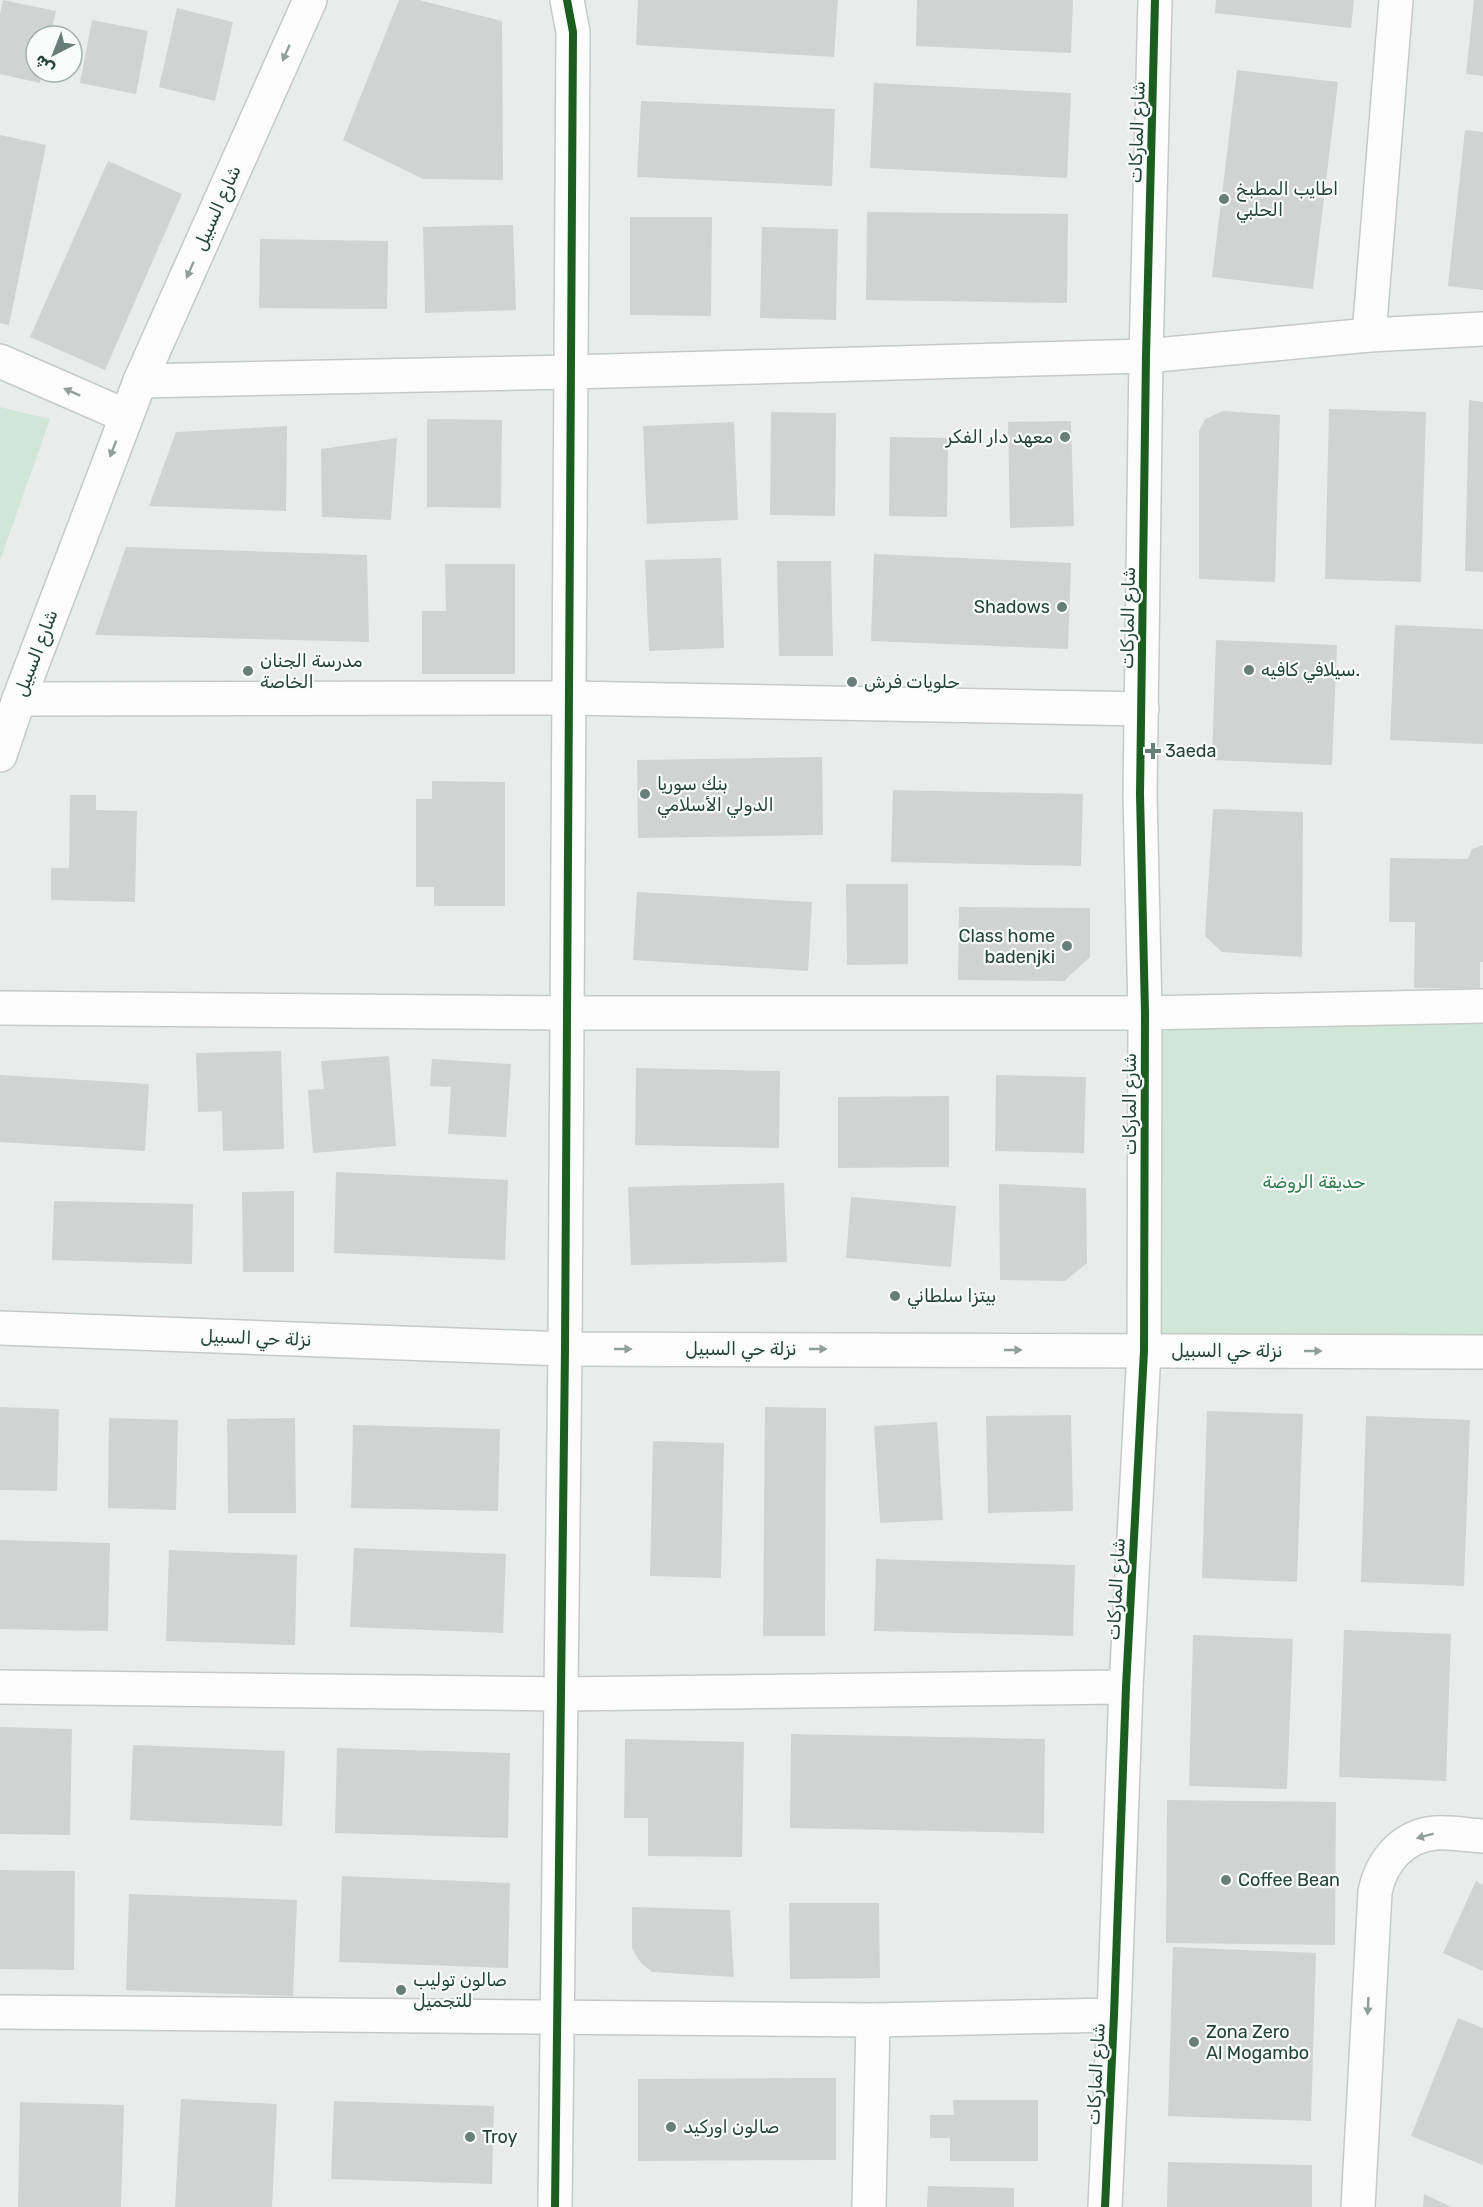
<svg xmlns="http://www.w3.org/2000/svg" width="1483" height="2207" viewBox="0 0 1483 2207" font-family="Rubik,Vazirmatn,sans-serif">
<style>
.green{fill:#d1e6d8}
.building{fill:#cfd4d2}
.lines{fill:none;stroke-linecap:round;stroke-linejoin:round}
.minor-casing{stroke:#c5cac8;stroke-width:36}
.minor{stroke:#fcfcfc;stroke-width:33}
.cycleway-casing{stroke:#f7fbf9;stroke-width:11}
.cycleway{stroke:#1b5e20;stroke-width:8}
.oneway{fill:#909f9b}
.poi-dot{fill:#697e78;stroke:#f7fbf9;stroke-width:2}
.labels{text-anchor:middle;dominant-baseline:central;stroke-width:4.5;stroke-linejoin:round;paint-order:stroke}
.street-label{font-size:18px;fill:#24423a;stroke:#f7fbf9}
.poi-label{font-size:18px;fill:#24423a;stroke:#f7fbf9;text-anchor:start}
.park-label{font-size:18px;fill:#2d7a4b;stroke:#f7fbf9}
</style>
<rect width="100%" height="100%" fill="#e8edeb"/>
<g class="green">
<polygon points="0,407 50,419 0,561"/>
<polygon points="1483,1006 1483,1352 1144,1351 1145,1013"/>
</g>
<g class="building">
<polygon points="3,0 56,11 50,36 36,36 36,72 42,72 40,83 0,74 0,14"/>
<polygon points="399,0 419,0 502,21 503,180 423,179 343,140"/>
<polygon points="638,0 838,0 834,57 636,45"/>
<polygon points="917,0 1073,0 1071,53 916,46"/>
<polygon points="1216,0 1354,0 1351,28 1215,13"/>
<polygon points="1474,0 1483,0 1483,76 1466,74"/>
<polygon points="177,8 233,22 215,101 159,87"/>
<polygon points="92,20 148,31 136,94 80,83"/>
<polygon points="1237,70 1338,82 1313,289 1212,277"/>
<polygon points="874,83 1071,93 1067,178 870,168"/>
<polygon points="641,101 835,109 832,186 637,177"/>
<polygon points="1465,130 1483,132 1483,290 1448,286"/>
<polygon points="0,135 46,145 9,325 0,323"/>
<polygon points="108,161 182,194 105,370 30,337"/>
<polygon points="867,212 1068,214 1067,303 866,300"/>
<polygon points="630,217 712,217 711,316 630,315"/>
<polygon points="513,225 516,310 425,313 423,227"/>
<polygon points="762,227 838,229 836,320 760,318"/>
<polygon points="260,239 388,241 387,309 259,308"/>
<polygon points="1469,400 1483,402 1483,572 1465,571"/>
<polygon points="1329,409 1426,412 1421,582 1325,579"/>
<polygon points="1223,411 1280,415 1275,582 1199,579 1199,431 1205,419"/>
<polygon points="771,412 836,413 835,516 770,515"/>
<polygon points="427,419 502,420 501,508 427,507"/>
<polygon points="1071,421 1074,526 1010,528 1008,422"/>
<polygon points="734,422 738,520 647,524 643,426"/>
<polygon points="287,426 286,511 149,506 176,432"/>
<polygon points="890,437 948,438 947,517 889,516"/>
<polygon points="397,438 391,520 322,517 321,449"/>
<polygon points="126,547 367,555 369,642 95,635"/>
<polygon points="874,554 1071,563 1068,649 871,641"/>
<polygon points="721,558 724,648 649,651 645,560"/>
<polygon points="777,561 831,561 833,656 779,656"/>
<polygon points="445,564 515,564 515,674 422,674 422,611 446,611"/>
<polygon points="1395,625 1483,629 1483,744 1390,740"/>
<polygon points="1216,640 1337,645 1332,765 1212,760"/>
<polygon points="822,757 823,835 638,838 637,760"/>
<polygon points="432,781 505,782 505,906 434,906 434,887 416,887 416,799 432,799"/>
<polygon points="893,790 1083,794 1081,866 891,862"/>
<polygon points="70,795 96,795 96,810 137,811 135,902 51,900 51,868 69,868"/>
<polygon points="1213,809 1303,812 1302,957 1222,952 1205,936"/>
<polygon points="1483,845 1483,962 1480,962 1480,989 1414,988 1415,922 1389,922 1390,858 1468,859 1472,849"/>
<polygon points="846,884 908,884 908,964 847,965"/>
<polygon points="637,892 812,902 808,971 633,960"/>
<polygon points="959,907 1090,908 1090,957 1064,981 958,980"/>
<polygon points="281,1051 284,1149 223,1151 222,1111 198,1112 196,1053"/>
<polygon points="389,1056 396,1146 313,1153 308,1090 324,1089 321,1061"/>
<polygon points="432,1059 511,1064 506,1137 448,1134 451,1087 430,1086"/>
<polygon points="636,1068 780,1071 779,1148 635,1145"/>
<polygon points="0,1075 149,1084 145,1151 0,1142"/>
<polygon points="996,1075 1086,1077 1084,1153 995,1151"/>
<polygon points="949,1096 949,1167 838,1168 838,1097"/>
<polygon points="336,1172 508,1180 505,1260 334,1253"/>
<polygon points="784,1183 787,1262 631,1265 628,1187"/>
<polygon points="999,1184 1086,1188 1087,1263 1065,1281 1000,1280"/>
<polygon points="294,1191 294,1272 243,1272 242,1192"/>
<polygon points="851,1197 956,1206 951,1267 846,1258"/>
<polygon points="54,1201 193,1204 192,1264 52,1260"/>
<polygon points="0,1407 59,1409 57,1491 0,1490"/>
<polygon points="765,1407 826,1408 825,1636 763,1636"/>
<polygon points="1207,1411 1303,1414 1297,1582 1202,1578"/>
<polygon points="1071,1415 1073,1511 988,1513 986,1416"/>
<polygon points="1366,1416 1470,1420 1464,1586 1361,1582"/>
<polygon points="109,1418 178,1420 176,1510 108,1508"/>
<polygon points="295,1418 296,1513 228,1513 227,1419"/>
<polygon points="937,1422 943,1520 880,1523 874,1426"/>
<polygon points="353,1425 500,1429 498,1511 351,1508"/>
<polygon points="653,1441 724,1443 721,1578 650,1576"/>
<polygon points="0,1540 110,1543 108,1631 0,1629"/>
<polygon points="354,1548 506,1554 503,1633 350,1627"/>
<polygon points="169,1550 297,1555 295,1645 166,1641"/>
<polygon points="876,1559 1075,1565 1073,1636 874,1631"/>
<polygon points="1344,1630 1451,1634 1446,1781 1339,1777"/>
<polygon points="1193,1635 1293,1639 1287,1789 1189,1786"/>
<polygon points="0,1727 72,1729 70,1835 0,1834"/>
<polygon points="791,1734 1045,1739 1044,1833 790,1828"/>
<polygon points="625,1739 744,1742 742,1857 648,1856 648,1818 624,1818"/>
<polygon points="133,1745 285,1751 282,1826 130,1820"/>
<polygon points="337,1748 510,1753 508,1838 335,1833"/>
<polygon points="1167,1800 1336,1802 1335,1945 1166,1943"/>
<polygon points="0,1870 75,1871 74,1970 0,1969"/>
<polygon points="342,1876 510,1883 508,1968 339,1962"/>
<polygon points="1476,1881 1483,1885 1483,1971 1443,1953"/>
<polygon points="129,1894 297,1900 293,1996 126,1990"/>
<polygon points="789,1903 879,1903 880,1978 790,1979"/>
<polygon points="632,1907 730,1910 734,1977 652,1972 641,1963 632,1949"/>
<polygon points="1173,1947 1316,1953 1311,2121 1168,2116"/>
<polygon points="1458,2018 1483,2028 1483,2165 1411,2136"/>
<polygon points="836,2078 836,2160 638,2161 638,2079"/>
<polygon points="181,2099 277,2104 272,2207 175,2207"/>
<polygon points="953,2100 1038,2100 1038,2161 950,2161 950,2138 930,2138 930,2115 954,2115"/>
<polygon points="334,2101 494,2106 492,2184 331,2179"/>
<polygon points="20,2102 124,2105 121,2207 18,2207"/>
<polygon points="1168,2162 1312,2165 1312,2207 1167,2207"/>
<polygon points="928,2186 1014,2188 1014,2207 927,2207"/>
<polygon points="1424,2194 1452,2207 1423,2207"/>
</g>
<g class="lines">
<defs>
<g id="minor">
<polyline points="1369,335 1396,0"/>
<polyline points="0,361 126,416"/>
<polyline points="140,381 571,372 1146,356 1369,335 1483,329"/>
<polyline points="19,699 569,698 1142,709"/>
<polyline points="0,755 19,699 140,381 310,0"/>
<polyline points="0,1008 567,1013 1145,1013 1483,1006"/>
<polyline points="0,1328 565,1349 1483,1352"/>
<polyline points="0,1687 561,1694 1126,1687"/>
<polyline points="0,2012 873,2020 1114,2015"/>
<polyline points="555,2207 565,1349 573,32 567,0"/>
<polyline points="869,2207 873,2020"/>
<polyline points="1105,2207 1114,2015 1126,1687 1144,1351 1145,1013 1140,794 1146,356 1155,0"/>
<path d="M1358 2207 1375 1892C1381 1862 1402 1836 1435 1833 1451 1832 1467 1835 1483 1836"/>
</g>
</defs>
<use href="#minor" class="minor-casing"/>
<use href="#minor" class="minor"/>
<defs>
<g id="cycleway">
<polyline points="555,2207 565,1349 573,32 567,0"/>
<polyline points="1105,2207 1114,2015 1126,1687 1144,1351 1145,1013 1140,794 1146,356 1155,0"/>
</g>
</defs>
<use href="#cycleway" class="cycleway-casing"/>
<use href="#cycleway" class="cycleway"/>
</g>
<defs><path id="oneway-solid" d="M-6-.8H1V-3.2L6.5 0L1 3.2V.8H-6Z" transform="scale(1.5)"/></defs>
<g class="oneway">
<use href="#oneway-solid" transform="translate(286 53) rotate(114)"/>
<use href="#oneway-solid" transform="translate(190 270) rotate(114)"/>
<use href="#oneway-solid" transform="translate(72 392) rotate(-156)"/>
<use href="#oneway-solid" transform="translate(113 449) rotate(111)"/>
<use href="#oneway-solid" transform="translate(623 1349)"/>
<use href="#oneway-solid" transform="translate(818 1349)"/>
<use href="#oneway-solid" transform="translate(1013 1350)"/>
<use href="#oneway-solid" transform="translate(1313 1351)"/>
<use href="#oneway-solid" transform="translate(1425 1836) rotate(165)"/>
<use href="#oneway-solid" transform="translate(1368 2006) rotate(93)"/>
</g>
<g class="poi-dot">
<circle cx="1224" cy="199" r="6"/>
<circle cx="1065" cy="437" r="6"/>
<circle cx="1062" cy="607" r="6"/>
<circle cx="1249" cy="670" r="6"/>
<circle cx="248" cy="671" r="6"/>
<circle cx="852" cy="682" r="6"/>
<path d="M1150 742h6v6h6v6h-6v6h-6v-6h-6v-6h6z"/>
<circle cx="645" cy="794" r="6"/>
<circle cx="1067" cy="946" r="6"/>
<circle cx="895" cy="1296" r="6"/>
<circle cx="1226" cy="1880" r="6"/>
<circle cx="401" cy="1990" r="6"/>
<circle cx="1194" cy="2042" r="6"/>
<circle cx="671" cy="2127" r="6"/>
<circle cx="470" cy="2137" r="6"/>
</g>
<g class="labels">
<g class="street-label">
<text transform="translate(1137 132) rotate(-88)">شارع الماركات</text>
<text transform="translate(217 208) rotate(-66)">شارع السبيل</text>
<text transform="translate(1128 618) rotate(-89)">شارع الماركات</text>
<text transform="translate(36 653) rotate(-69)">شارع السبيل</text>
<text transform="translate(1130 1104) rotate(-90)">شارع الماركات</text>
<text transform="translate(256 1338) rotate(2)">نزلة حي السبيل</text>
<text x="741" y="1349">نزلة حي السبيل</text>
<text x="1227" y="1351">نزلة حي السبيل</text>
<text transform="translate(1116 1589) rotate(-87)">شارع الماركات</text>
<text transform="translate(1096 2074) rotate(-87)">شارع الماركات</text>
</g>
<g class="poi-label">
<text x="1236" y="189">اطايب المطبخ<tspan x="1236" dy="21">الحلبي</tspan></text>
<text x="1053" y="437" text-anchor="end">معهد دار الفكر</text>
<text x="1050" y="607" text-anchor="end">Shadows</text>
<text x="260" y="661">مدرسة الجنان<tspan x="260" dy="21">الخاصة</tspan></text>
<text x="1261" y="670">سيلافي كافيه.</text>
<text x="864" y="682">حلويات فرش</text>
<text x="1165" y="751">3aeda</text>
<text x="657" y="784">بنك سوريا<tspan x="657" dy="21">الدولي الأسلامي</tspan></text>
<text x="1055" y="936" text-anchor="end">Class home<tspan x="1055" dy="21">badenjki</tspan></text>
<text x="907" y="1296">بيتزا سلطاني</text>
<text x="1238" y="1880">Coffee Bean</text>
<text x="413" y="1980">صالون توليب<tspan x="413" dy="21">للتجميل</tspan></text>
<text x="1206" y="2032">Zona Zero<tspan x="1206" dy="21">Al Mogambo</tspan></text>
<text x="683" y="2127">صالون اوركيد</text>
<text x="482" y="2137">Troy</text>
</g>
<g class="park-label">
<text x="1314" y="1182">حديقة الروضة</text>
</g>
</g>
<g transform="translate(54 54) rotate(222)"><circle r="28" fill="#f7fbf9" stroke="#a3b1ad" stroke-width="1.5"/>
<path d="M0-4.5L10 22L0 15L-10 22Z" fill="#697e78"/>
<text y="-9" font-size="16" font-weight="bold" text-anchor="middle" fill="#24423a">ش</text>
</g>
</svg>
